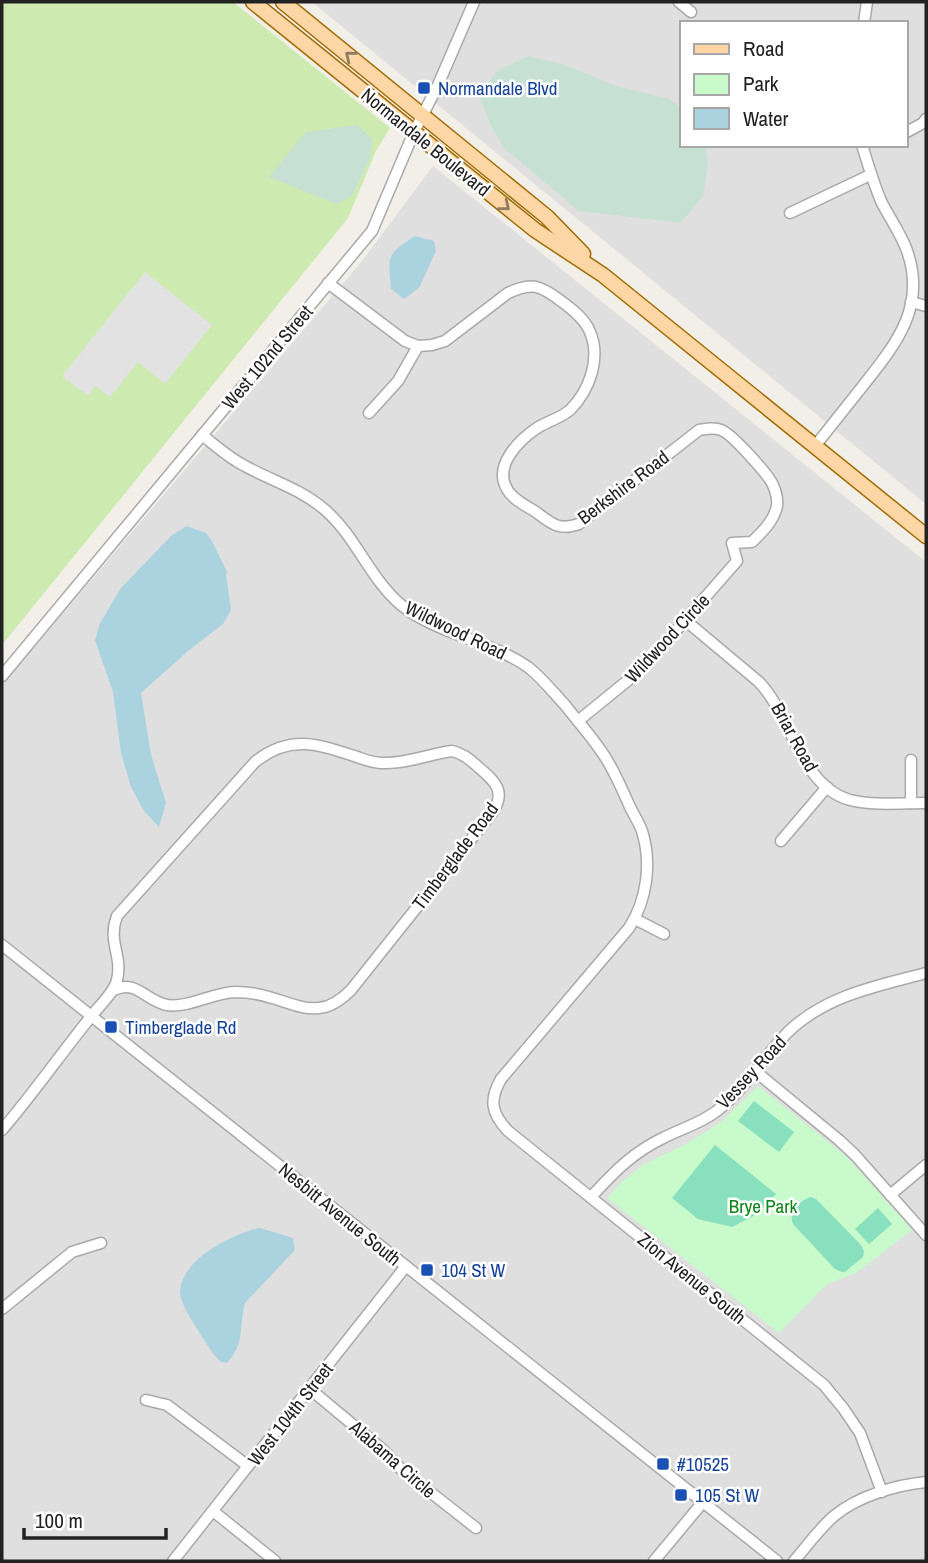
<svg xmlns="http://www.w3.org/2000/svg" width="928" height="1563" viewBox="0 0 928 1563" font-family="'Archivo Narrow',sans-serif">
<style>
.residential{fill:#e0dfdf;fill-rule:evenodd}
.grass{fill:#cdebb0}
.wetland{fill:#c6e0d4}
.park{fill:#c8facc}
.pitch{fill:#88e0be}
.parking{fill:#e2e2e2}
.water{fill:#aad3df}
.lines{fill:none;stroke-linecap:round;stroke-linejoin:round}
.minor-casing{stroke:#a9a9a9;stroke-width:13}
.major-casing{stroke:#a06b00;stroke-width:17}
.minor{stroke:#fff;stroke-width:10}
.major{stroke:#fcd6a4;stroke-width:14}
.oneway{stroke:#8f7c63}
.transit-dot{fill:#1a4fb4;stroke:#fff;stroke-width:2.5}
.labels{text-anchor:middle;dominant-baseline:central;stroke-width:5;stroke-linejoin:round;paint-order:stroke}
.transit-label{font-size:19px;fill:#164399;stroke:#fff;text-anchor:start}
.street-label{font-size:19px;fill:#222;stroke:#fff}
.park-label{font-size:19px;fill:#0c8416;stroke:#fff}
</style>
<rect width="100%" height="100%" fill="#f2efe9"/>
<g class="residential">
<path d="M312 2H926V504ZM681 23H905V145H681Z"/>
<polygon points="433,166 926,562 926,1561 2,1561 2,685 362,261"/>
</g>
<polygon class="grass" points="2,2 233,2 390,128 376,151 348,218 2,645"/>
<g class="wetland">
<polygon points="528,56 563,64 616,86 670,99 681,108 681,145 705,145 708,163 703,196 681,223 579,211 504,148 490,124 479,96 497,71"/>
<polygon points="357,125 372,139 370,158 352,196 336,204 269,177 306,132"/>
</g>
<polygon class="park" points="758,1086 847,1157 912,1230 856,1273 827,1284 779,1333 607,1198 622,1182 644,1164 686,1144 721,1122"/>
<g class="pitch">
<polygon points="754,1101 794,1132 779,1152 738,1121"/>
<polygon points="715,1145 776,1194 757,1214 732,1227 698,1219 672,1198"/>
<path d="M811 1197 816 1199 861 1245 864 1251 863 1257 845 1272H842L835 1269 793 1224C788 1211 799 1201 811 1197Z"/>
<polygon points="878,1208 892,1224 869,1244 855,1229"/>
</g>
<polygon class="parking" points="145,272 212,325 165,384 138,362 110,397 96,386 88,396 62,376"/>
<g class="water">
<path d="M415 236 434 241 436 251 419 288 404 299 391 289C388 255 386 255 415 236Z"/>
<polygon points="187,526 206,533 212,541 227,572 226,575 231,610 223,624 188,651 141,693 151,755 166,803 159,827 144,811 131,787 121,753 113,692 95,640 100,623 121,588 172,535"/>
<path d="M260 1228 293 1238 295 1250 245 1303C239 1324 245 1345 227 1363L221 1362 214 1355C206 1342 180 1306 180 1293 180 1260 233 1233 260 1228Z"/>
</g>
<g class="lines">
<defs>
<g id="minor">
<polyline points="679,2 691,12"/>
<polyline points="864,23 867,2"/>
<polyline points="905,133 923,123 926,119"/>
<polyline points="790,213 870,175"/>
<path d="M328 283 405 341 418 346 432 345 445 341 508 293C532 282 540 285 561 301 572 309 585 319 590 332 601 358 590 390 570 410 561 418 548 421 537 428 519 440 493 466 507 489 512 499 526 506 536 512 552 524 559 531 579 524L699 430C706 429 714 427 721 430 731 433 768 474 773 485 776 492 778 499 777 506 774 521 762 532 752 542L732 543 737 561 652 658 632 677 578 721"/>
<polyline points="911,302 926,306"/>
<polyline points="369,413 398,381 418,346"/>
<path d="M202 435C216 446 229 458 245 466 272 481 299 488 324 509 355 535 369 577 400 604 436 634 489 640 528 667 542 678 553 692 565 705 579 723 595 740 607 760 616 775 623 791 630 807 634 815 639 823 642 831 652 863 647 900 629 928L501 1079C489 1100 491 1113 508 1131L824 1385 843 1408 860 1433 882 1492"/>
<path d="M815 446C831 426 846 407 862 387 896 344 928 306 906 248 899 231 889 217 881 201 873 182 868 164 862 145"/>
<path d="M685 620 759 682C792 716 800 786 850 800 874 806 902 803 926 803"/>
<polyline points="2,676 372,231 414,132 438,85 474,2"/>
<polyline points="911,803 911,760"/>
<polyline points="781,841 827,787"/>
<polyline points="635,919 664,934"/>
<polyline points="2,945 777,1561"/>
<polyline points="755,1071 839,1140 855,1155 926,1235"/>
<path d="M2 1130C33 1094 60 1055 89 1019 98 1007 114 993 117 980 123 955 107 942 117 916L255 762C290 734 318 744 357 757 366 760 373 763 383 763 406 764 429 754 452 751 462 753 469 759 476 765 493 780 508 790 492 813L351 990C342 999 332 1007 319 1008 303 1010 287 1002 272 998 260 994 248 992 235 992 212 993 189 1008 167 1005 145 1001 137 979 114 990"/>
<polyline points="890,1195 926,1165"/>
<path d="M591 1197C614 1172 633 1152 665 1137 683 1128 702 1123 718 1110 746 1088 764 1056 789 1031 827 995 878 986 926 973"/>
<polyline points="2,1309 72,1252 101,1243"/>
<polyline points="310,1389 382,1449 401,1469 476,1528"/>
<polyline points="146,1400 167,1405 248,1466"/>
<polyline points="213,1511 275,1561"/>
<polyline points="173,1561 406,1266"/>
<polyline points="654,1561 703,1502"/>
<path d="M794 1561C807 1546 819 1529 834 1516 858 1496 896 1485 926 1482"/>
</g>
<g id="major">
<polyline points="253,2 535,230 603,275 926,536"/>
<polyline points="283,2 547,217 583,254"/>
</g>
</defs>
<use href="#minor" class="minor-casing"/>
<use href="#major" class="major-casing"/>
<use href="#minor" class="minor"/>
<use href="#major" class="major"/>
</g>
<defs><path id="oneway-chevron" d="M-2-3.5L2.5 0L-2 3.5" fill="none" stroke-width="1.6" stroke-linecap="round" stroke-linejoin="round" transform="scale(1.75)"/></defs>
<g class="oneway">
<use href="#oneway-chevron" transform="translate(350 56) rotate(-141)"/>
<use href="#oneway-chevron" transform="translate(505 206) rotate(39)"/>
</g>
<g class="transit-dot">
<rect x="417" y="81" width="14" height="14" rx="3.5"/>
<rect x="104" y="1020" width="14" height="14" rx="3.5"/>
<rect x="420" y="1263" width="14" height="14" rx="3.5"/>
<rect x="656" y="1457" width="14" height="14" rx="3.5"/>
<rect x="674" y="1488" width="14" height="14" rx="3.5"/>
</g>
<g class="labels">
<g class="transit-label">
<text x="438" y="88">Normandale Blvd</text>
<text x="125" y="1027">Timberglade Rd</text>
<text x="441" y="1270">104 St W</text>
<text x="677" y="1464">#10525</text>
<text x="695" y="1495">105 St W</text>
</g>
<g class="street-label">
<text transform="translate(426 142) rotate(39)">Normandale Boulevard</text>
<text transform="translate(267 357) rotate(-50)">West 102nd Street</text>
<text transform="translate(623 487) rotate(-37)">Berkshire Road</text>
<text transform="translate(456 630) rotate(26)">Wildwood Road</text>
<text transform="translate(667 638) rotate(-47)">Wildwood Circle</text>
<text transform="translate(795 737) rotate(61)">Briar Road</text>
<text transform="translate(455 856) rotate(-53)">Timberglade Road</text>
<text transform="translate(751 1072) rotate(-47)">Vessey Road</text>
<text transform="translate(340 1214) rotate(39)">Nesbitt Avenue South</text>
<text transform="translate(692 1278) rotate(39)">Zion Avenue South</text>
<text transform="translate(290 1414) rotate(-52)">West 104th Street</text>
<text transform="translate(393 1459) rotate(41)">Alabama Circle</text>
</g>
<g class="park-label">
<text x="763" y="1206">Brye Park</text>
</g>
</g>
<rect width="928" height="1563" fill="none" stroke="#222222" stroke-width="7"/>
<rect x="680" y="21" width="228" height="126" fill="#ffffff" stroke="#a7a7a7" stroke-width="2"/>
<rect x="694" y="44" width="35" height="10" fill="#fcd6a4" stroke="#a7a7a7" stroke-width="2"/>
<text x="743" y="56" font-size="21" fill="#222222">Road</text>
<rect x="694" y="74" width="35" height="21" fill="#c8facc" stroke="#a7a7a7" stroke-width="2"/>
<text x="743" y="91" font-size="21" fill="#222222">Park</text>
<rect x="694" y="108" width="35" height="21" fill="#aad3df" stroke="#a7a7a7" stroke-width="2"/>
<text x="743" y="126" font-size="21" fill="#222222">Water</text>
<path d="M24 1528v10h142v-10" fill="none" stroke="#222222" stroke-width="3.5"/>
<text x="35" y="1528" font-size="21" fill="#222222" stroke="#ffffff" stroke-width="5" paint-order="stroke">100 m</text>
</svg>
